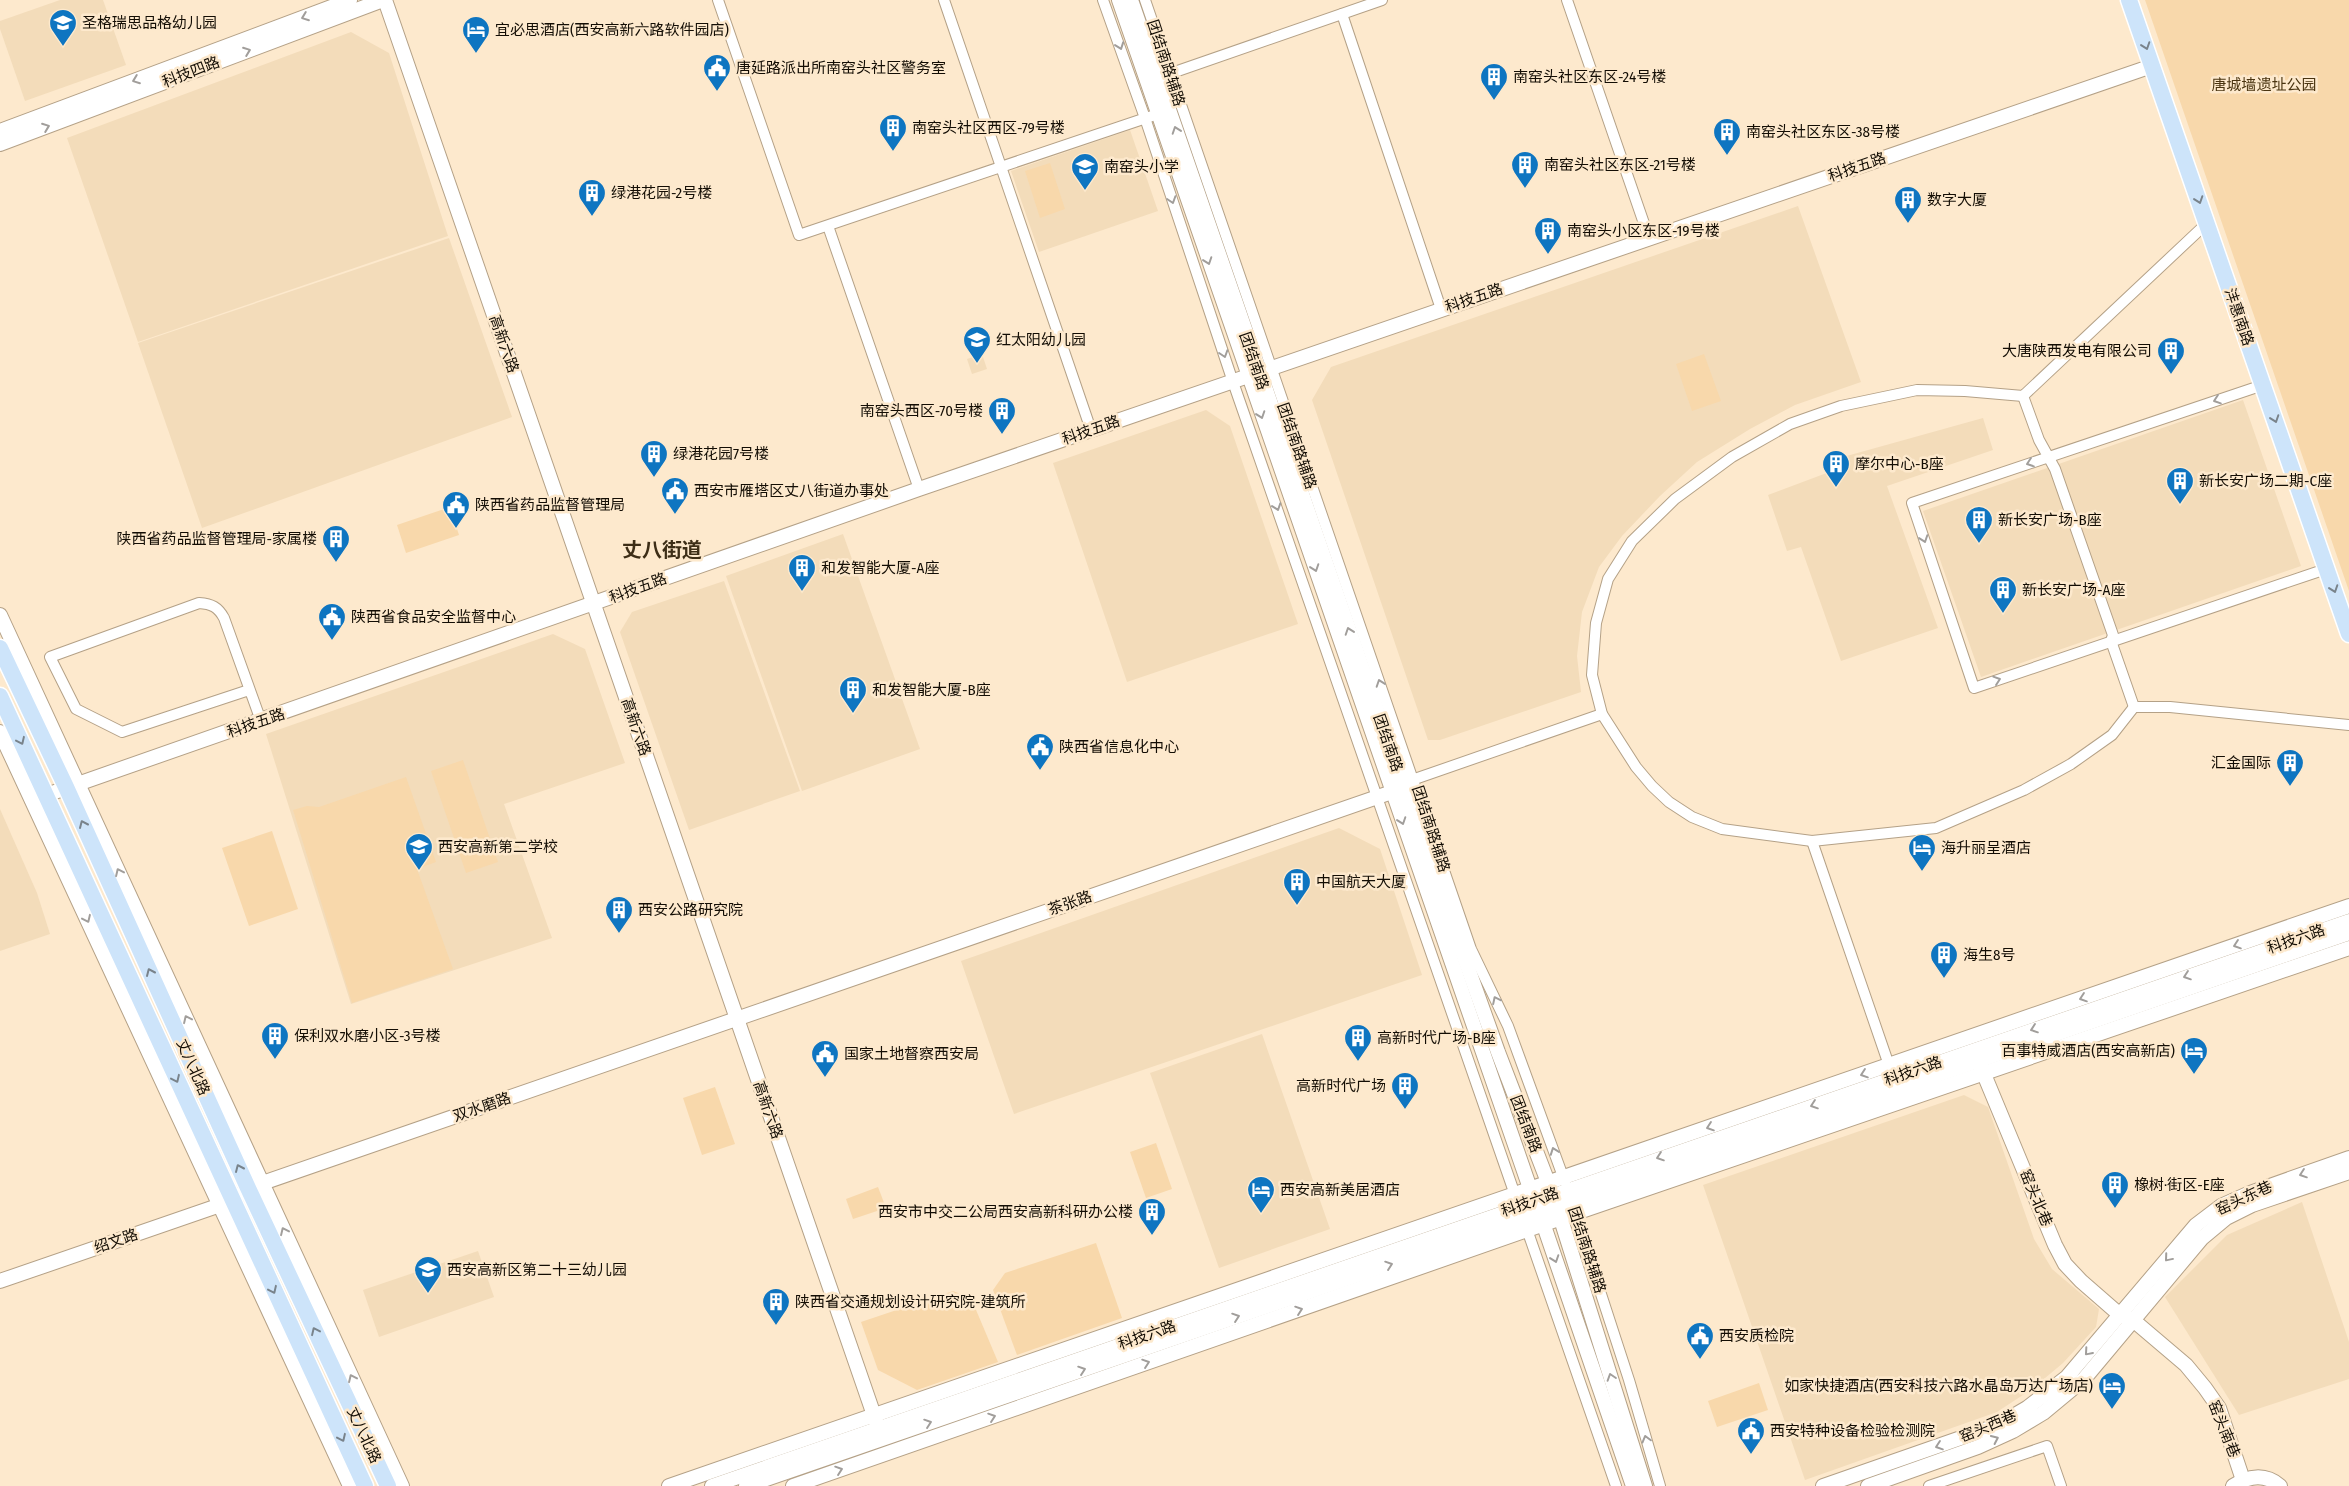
<svg xmlns="http://www.w3.org/2000/svg" width="2349" height="1486" viewBox="0 0 2349 1486" font-family="'Fira Sans Condensed','Noto Sans SC',sans-serif">
<style>
.built{fill:#f3dcba}
.green{fill:#f8d8ab}
.lines{fill:none;stroke-linecap:round;stroke-linejoin:round}
.street-casing{stroke:#b4a187;stroke-width:12}
.secondary-casing{stroke:#b4a187;stroke-width:16}
.primary-casing{stroke:#fff;stroke-width:19}
.street{stroke:#fff;stroke-width:10}
.secondary{stroke:#fff;stroke-width:14}
.primary{stroke:#cde4fa;stroke-width:16}
.oneway{stroke:#a19e9b}
.oneway2{stroke:#79838b}
.labels{text-anchor:middle;dominant-baseline:central;stroke-width:5;stroke-linejoin:round;paint-order:stroke}
.poi-label{font-size:15px;fill:#130d04;stroke:#fde9cd;text-anchor:start}
.street-label{font-size:15px;fill:#130d04;stroke:#fde9cd}
.park-label{font-size:15px;fill:#4a3410;stroke:#fde9cd}
.district-label{font-size:20px;font-weight:bold;fill:#3d2e17;stroke:#fde9cd}
</style>
<rect width="100%" height="100%" fill="#fde9cd"/>
<g class="built">
<polygon points="60,0 103,0 126,65 25,101 0,29 0,21"/>
<polygon points="351,32 389,53 448,236 138,342 67,138"/>
<polygon points="1130,130 1158,211 1039,252 1011,171"/>
<polygon points="1798,206 1861,382 1795,405 1750,429 1697,462 1660,496 1622,536 1599,567 1582,612 1577,656 1581,692 1440,740 1428,740 1312,400 1331,367"/>
<polygon points="449,238 512,417 202,528 138,343"/>
<polygon points="982,354 987,369 972,374 967,359"/>
<polygon points="2243,400 2301,566 1981,677 1923,511"/>
<polygon points="1206,410 1230,426 1298,624 1127,682 1053,463"/>
<polygon points="1983,418 1993,450 1887,486 1938,628 1841,661 1801,547 1787,551 1768,495 1832,471 1843,457"/>
<polygon points="843,534 920,749 802,791 726,576"/>
<polygon points="724,581 800,791 689,830 620,632 632,612"/>
<polygon points="553,634 585,649 625,763 504,804 552,938 351,1004 266,734"/>
<polygon points="0,809 37,893 50,934 0,951"/>
<polygon points="1339,828 1380,849 1422,975 1014,1114 961,961"/>
<polygon points="1262,1034 1330,1229 1219,1268 1150,1073"/>
<polygon points="1964,1095 1988,1107 2034,1239 2052,1269 2099,1309 2096,1327 2063,1363 2032,1389 1997,1412 1805,1480 1703,1185"/>
<polygon points="2302,1202 2349,1342 2349,1379 2239,1415 2165,1297 2227,1235"/>
<polygon points="478,1251 494,1297 379,1337 363,1290"/>
</g>
<g class="green">
<polygon points="2145,0 2349,0 2349,591"/>
<polygon points="1050,163 1065,209 1040,218 1025,171"/>
<polygon points="1704,354 1721,401 1692,411 1676,364"/>
<polygon points="450,507 459,535 406,553 397,525"/>
<polygon points="463,760 498,862 466,873 431,771"/>
<polygon points="406,777 436,862 417,869 453,969 352,1003 293,810 307,806 319,807"/>
<polygon points="272,831 298,909 249,926 222,848"/>
<polygon points="715,1087 735,1144 702,1155 683,1098"/>
<polygon points="1156,1143 1172,1189 1146,1198 1130,1152"/>
<polygon points="878,1187 886,1208 853,1219 846,1199"/>
<polygon points="1096,1243 1122,1318 1017,1355 993,1290 1005,1273"/>
<polygon points="953,1291 971,1298 998,1362 917,1390 878,1370 861,1322"/>
<polygon points="1759,1383 1768,1410 1717,1427 1708,1401"/>
</g>
<g class="lines">
<defs>
<g id="street">
<polyline points="718,0 799,235 1152,116"/>
<polyline points="944,0 1091,430"/>
<polyline points="1103,0 1145,118 1233,382 1616,1486"/>
<polyline points="1145,0 1471,949 1508,1026 1565,1182"/>
<polyline points="1567,0 1649,238"/>
<polyline points="1342,14 1441,309"/>
<polyline points="1166,75 1382,0"/>
<polyline points="2207,223 2023,396 1965,391 1917,390 1841,406 1790,424 1732,457 1675,499 1632,541 1608,579 1596,623 1592,675 1602,714 1636,767 1652,786 1669,802 1692,817 1722,829 1812,841 1936,828 2024,790 2071,764 2112,735 2134,707 2170,707 2349,725"/>
<polyline points="828,226 919,489"/>
<polyline points="2263,385 1912,503 1974,688 2326,569"/>
<polyline points="2023,396 2039,440 2055,469 2113,635 2111,641 2134,707"/>
<path d="M249 690 122 732 76 709 50 657 199 603C212 604 218 607 224 618L261 721"/>
<polyline points="1409,781 1602,714"/>
<polyline points="1812,841 1891,1071"/>
<polyline points="1573,1208 1629,1380 1660,1486"/>
<polyline points="1929,1486 2047,1446 2061,1486"/>
</g>
<g id="secondary">
<polyline points="385,0 877,1424"/>
<polyline points="1119,0 1533,1197"/>
<polyline points="1131,0 1413,814 1498,1052 1551,1190"/>
<polyline points="0,131 350,0"/>
<polyline points="0,144 383,0"/>
<polyline points="0,615 402,1486"/>
<polyline points="0,732 350,1486"/>
<polyline points="32,800 919,489 2152,66"/>
<polyline points="1981,1067 2055,1245 2065,1264 2081,1281 2120,1315 2133,1320 2186,1365 2205,1388 2219,1408 2243,1480"/>
<polyline points="1558,1210 1645,1486"/>
<polyline points="1541,1217 1633,1486"/>
<polyline points="0,1281 232,1201 248,1188 1392,792 1398,787"/>
<polyline points="669,1486 2349,906"/>
<polyline points="712,1486 2349,921"/>
<polyline points="746,1486 2349,933"/>
<polyline points="793,1486 1573,1214 2349,948"/>
<polyline points="1823,1486 1998,1425 2027,1408 2067,1377 2196,1225 2221,1206 2250,1193 2349,1158"/>
<polyline points="1868,1486 1978,1447 2013,1431 2043,1413 2084,1379 2202,1238 2226,1218 2252,1205 2349,1172"/>
<path d="M2233 1486C2248 1476 2265 1473 2280 1486"/>
</g>
<g id="primary">
<polyline points="2129,0 2349,634"/>
<polyline points="0,648 66,787 248,1188 388,1486"/>
<polyline points="0,696 365,1486"/>
</g>
</defs>
<use href="#street" class="street-casing"/>
<use href="#secondary" class="secondary-casing"/>
<use href="#primary" class="primary-casing"/>
<use href="#street" class="street"/>
<use href="#secondary" class="secondary"/>
<use href="#primary" class="primary"/>
</g>
<defs><path id="oneway-chevron" d="M-2-3.5L2.5 0L-2 3.5" fill="none" stroke-width="1.6" stroke-linecap="round" stroke-linejoin="round" transform="scale(1.25)"/></defs>
<g class="oneway">
<use href="#oneway-chevron" transform="translate(305 17) rotate(159)"/>
<use href="#oneway-chevron" transform="translate(1120 46) rotate(70)"/>
<use href="#oneway-chevron" transform="translate(247 51) rotate(-21)"/>
<use href="#oneway-chevron" transform="translate(136 80) rotate(159)"/>
<use href="#oneway-chevron" transform="translate(46 127) rotate(-21)"/>
<use href="#oneway-chevron" transform="translate(1176 130) rotate(-109)"/>
<use href="#oneway-chevron" transform="translate(1172 200) rotate(72)"/>
<use href="#oneway-chevron" transform="translate(1208 261) rotate(71)"/>
<use href="#oneway-chevron" transform="translate(1224 354) rotate(72)"/>
<use href="#oneway-chevron" transform="translate(2217 400) rotate(161)"/>
<use href="#oneway-chevron" transform="translate(1261 415) rotate(71)"/>
<use href="#oneway-chevron" transform="translate(2030 463) rotate(161)"/>
<use href="#oneway-chevron" transform="translate(1277 507) rotate(71)"/>
<use href="#oneway-chevron" transform="translate(1924 539) rotate(71)"/>
<use href="#oneway-chevron" transform="translate(1315 568) rotate(71)"/>
<use href="#oneway-chevron" transform="translate(1349 631) rotate(-109)"/>
<use href="#oneway-chevron" transform="translate(1997 680) rotate(-19)"/>
<use href="#oneway-chevron" transform="translate(1380 683) rotate(-109)"/>
<use href="#oneway-chevron" transform="translate(1402 821) rotate(71)"/>
<use href="#oneway-chevron" transform="translate(119 872) rotate(-115)"/>
<use href="#oneway-chevron" transform="translate(87 919) rotate(65)"/>
<use href="#oneway-chevron" transform="translate(2237 945) rotate(161)"/>
<use href="#oneway-chevron" transform="translate(2187 976) rotate(161)"/>
<use href="#oneway-chevron" transform="translate(2083 998) rotate(161)"/>
<use href="#oneway-chevron" transform="translate(1496 1000) rotate(-116)"/>
<use href="#oneway-chevron" transform="translate(187 1019) rotate(-115)"/>
<use href="#oneway-chevron" transform="translate(2034 1029) rotate(161)"/>
<use href="#oneway-chevron" transform="translate(1864 1074) rotate(161)"/>
<use href="#oneway-chevron" transform="translate(1814 1105) rotate(161)"/>
<use href="#oneway-chevron" transform="translate(1710 1127) rotate(161)"/>
<use href="#oneway-chevron" transform="translate(1554 1151) rotate(-110)"/>
<use href="#oneway-chevron" transform="translate(1660 1157) rotate(161)"/>
<use href="#oneway-chevron" transform="translate(2303 1174) rotate(161)"/>
<use href="#oneway-chevron" transform="translate(284 1231) rotate(-115)"/>
<use href="#oneway-chevron" transform="translate(2168 1258) rotate(130)"/>
<use href="#oneway-chevron" transform="translate(1555 1259) rotate(71)"/>
<use href="#oneway-chevron" transform="translate(1389 1265) rotate(-19)"/>
<use href="#oneway-chevron" transform="translate(1299 1310) rotate(-19)"/>
<use href="#oneway-chevron" transform="translate(1236 1317) rotate(-19)"/>
<use href="#oneway-chevron" transform="translate(2088 1352) rotate(131)"/>
<use href="#oneway-chevron" transform="translate(1146 1363) rotate(-19)"/>
<use href="#oneway-chevron" transform="translate(1082 1370) rotate(-19)"/>
<use href="#oneway-chevron" transform="translate(1611 1377) rotate(-108)"/>
<use href="#oneway-chevron" transform="translate(352 1378) rotate(-115)"/>
<use href="#oneway-chevron" transform="translate(992 1417) rotate(-19)"/>
<use href="#oneway-chevron" transform="translate(928 1423) rotate(-19)"/>
<use href="#oneway-chevron" transform="translate(1646 1439) rotate(-105)"/>
<use href="#oneway-chevron" transform="translate(1995 1439) rotate(-25)"/>
<use href="#oneway-chevron" transform="translate(1939 1446) rotate(161)"/>
<use href="#oneway-chevron" transform="translate(839 1470) rotate(-19)"/>
</g>
<g class="oneway2">
<use href="#oneway-chevron" transform="translate(2146 46) rotate(71)"/>
<use href="#oneway-chevron" transform="translate(2199 200) rotate(71)"/>
<use href="#oneway-chevron" transform="translate(2275 419) rotate(71)"/>
<use href="#oneway-chevron" transform="translate(2334 589) rotate(71)"/>
<use href="#oneway-chevron" transform="translate(21 741) rotate(65)"/>
<use href="#oneway-chevron" transform="translate(83 824) rotate(-114)"/>
<use href="#oneway-chevron" transform="translate(150 972) rotate(-114)"/>
<use href="#oneway-chevron" transform="translate(176 1079) rotate(65)"/>
<use href="#oneway-chevron" transform="translate(239 1168) rotate(-114)"/>
<use href="#oneway-chevron" transform="translate(273 1290) rotate(65)"/>
<use href="#oneway-chevron" transform="translate(315 1331) rotate(-115)"/>
<use href="#oneway-chevron" transform="translate(342 1438) rotate(65)"/>
</g>
<defs>
<symbol id="school-pin" viewBox="-11 -11 22 30"><path d="M0 17L-7.5 6A9.5 9.5 0 1 1 7.5 6Z" fill="#0e75c1" stroke="#fde9cd"/><path d="M0-5L7-2L0 1L-7-2ZM-4 1L0 2.5L4 1V4Q0 6-4 4Z" fill="#fff"/></symbol>
<symbol id="hotel-pin" viewBox="-11 -11 22 30"><path d="M0 17L-7.5 6A9.5 9.5 0 1 1 7.5 6Z" fill="#0e75c1" stroke="#fde9cd"/><path d="M-6-4.5h1.5V1H6V5H4.5V3h-9V5H-6ZM-4 0a1.8 1.8 0 1 1 3.6 0ZM.5 0V-2.5h3Q6-2.5 6 0Z" fill="#fff"/></symbol>
<symbol id="civic-pin" viewBox="-11 -11 22 30"><path d="M0 17L-7.5 6A9.5 9.5 0 1 1 7.5 6Z" fill="#0e75c1" stroke="#fde9cd"/><path d="M-.6-6.5H3V-4.5H.6V-3L4-1V1h2V6H-6V1h2V-1L-.6-3ZM-1.2 2.5V6h2.4V2.5Z" fill="#fff"/></symbol>
<symbol id="building-pin" viewBox="-11 -11 22 30"><path d="M0 17L-7.5 6A9.5 9.5 0 1 1 7.5 6Z" fill="#0e75c1" stroke="#fde9cd"/><path d="M-4-6H4V6H1V3H-1V6H-4ZM-2.5-4.3h1.7v1.8h-1.7ZM.8-4.3h1.7v1.8H.8ZM-2.5-1h1.7V.8h-1.7ZM.8-1h1.7V.8H.8Z" fill="#fff"/></symbol>
</defs>
<g fill-rule="evenodd">
<use href="#school-pin" x="47" y="7" width="32" height="43"/>
<use href="#hotel-pin" x="460" y="14" width="32" height="43"/>
<use href="#civic-pin" x="701" y="52" width="32" height="43"/>
<use href="#building-pin" x="1478" y="61" width="32" height="43"/>
<use href="#building-pin" x="877" y="112" width="32" height="43"/>
<use href="#building-pin" x="1711" y="116" width="32" height="43"/>
<use href="#building-pin" x="1509" y="149" width="32" height="43"/>
<use href="#school-pin" x="1069" y="151" width="32" height="43"/>
<use href="#building-pin" x="576" y="177" width="32" height="43"/>
<use href="#building-pin" x="1892" y="184" width="32" height="43"/>
<use href="#building-pin" x="1532" y="215" width="32" height="43"/>
<use href="#school-pin" x="961" y="324" width="32" height="43"/>
<use href="#building-pin" x="2155" y="335" width="32" height="43"/>
<use href="#building-pin" x="986" y="395" width="32" height="43"/>
<use href="#building-pin" x="638" y="438" width="32" height="43"/>
<use href="#building-pin" x="1820" y="448" width="32" height="43"/>
<use href="#building-pin" x="2164" y="465" width="32" height="43"/>
<use href="#civic-pin" x="659" y="475" width="32" height="43"/>
<use href="#civic-pin" x="440" y="489" width="32" height="43"/>
<use href="#building-pin" x="1963" y="504" width="32" height="43"/>
<use href="#building-pin" x="320" y="523" width="32" height="43"/>
<use href="#building-pin" x="786" y="552" width="32" height="43"/>
<use href="#building-pin" x="1987" y="574" width="32" height="43"/>
<use href="#civic-pin" x="316" y="601" width="32" height="43"/>
<use href="#building-pin" x="837" y="674" width="32" height="43"/>
<use href="#civic-pin" x="1024" y="731" width="32" height="43"/>
<use href="#building-pin" x="2274" y="747" width="32" height="43"/>
<use href="#school-pin" x="403" y="831" width="32" height="43"/>
<use href="#hotel-pin" x="1906" y="832" width="32" height="43"/>
<use href="#building-pin" x="1281" y="866" width="32" height="43"/>
<use href="#building-pin" x="603" y="894" width="32" height="43"/>
<use href="#building-pin" x="1928" y="939" width="32" height="43"/>
<use href="#building-pin" x="259" y="1020" width="32" height="43"/>
<use href="#building-pin" x="1342" y="1022" width="32" height="43"/>
<use href="#hotel-pin" x="2178" y="1035" width="32" height="43"/>
<use href="#civic-pin" x="809" y="1038" width="32" height="43"/>
<use href="#building-pin" x="1389" y="1070" width="32" height="43"/>
<use href="#building-pin" x="2099" y="1169" width="32" height="43"/>
<use href="#hotel-pin" x="1245" y="1174" width="32" height="43"/>
<use href="#building-pin" x="1136" y="1196" width="32" height="43"/>
<use href="#school-pin" x="412" y="1254" width="32" height="43"/>
<use href="#building-pin" x="760" y="1286" width="32" height="43"/>
<use href="#civic-pin" x="1684" y="1320" width="32" height="43"/>
<use href="#hotel-pin" x="2096" y="1370" width="32" height="43"/>
<use href="#civic-pin" x="1735" y="1415" width="32" height="43"/>
</g>
<g class="labels">
<g class="poi-label">
<text x="82" y="23">圣格瑞思品格幼儿园</text>
<text x="495" y="30">宜必思酒店(西安高新六路软件园店)</text>
<text x="736" y="68">唐延路派出所南窑头社区警务室</text>
<text x="1513" y="77">南窑头社区东区-24号楼</text>
<text x="912" y="128">南窑头社区西区-79号楼</text>
<text x="1746" y="132">南窑头社区东区-38号楼</text>
<text x="1544" y="165">南窑头社区东区-21号楼</text>
<text x="1104" y="167">南窑头小学</text>
<text x="611" y="193">绿港花园-2号楼</text>
<text x="1927" y="200">数字大厦</text>
<text x="1567" y="231">南窑头小区东区-19号楼</text>
<text x="996" y="340">红太阳幼儿园</text>
<text x="2152" y="351" text-anchor="end">大唐陕西发电有限公司</text>
<text x="983" y="411" text-anchor="end">南窑头西区-70号楼</text>
<text x="673" y="454">绿港花园7号楼</text>
<text x="1855" y="464">摩尔中心-B座</text>
<text x="2199" y="481">新长安广场二期-C座</text>
<text x="694" y="491">西安市雁塔区丈八街道办事处</text>
<text x="475" y="505">陕西省药品监督管理局</text>
<text x="1998" y="520">新长安广场-B座</text>
<text x="317" y="539" text-anchor="end">陕西省药品监督管理局-家属楼</text>
<text x="821" y="568">和发智能大厦-A座</text>
<text x="2022" y="590">新长安广场-A座</text>
<text x="351" y="617">陕西省食品安全监督中心</text>
<text x="872" y="690">和发智能大厦-B座</text>
<text x="1059" y="747">陕西省信息化中心</text>
<text x="2271" y="763" text-anchor="end">汇金国际</text>
<text x="438" y="847">西安高新第二学校</text>
<text x="1941" y="848">海升丽呈酒店</text>
<text x="1316" y="882">中国航天大厦</text>
<text x="638" y="910">西安公路研究院</text>
<text x="1963" y="955">海生8号</text>
<text x="294" y="1036">保利双水磨小区-3号楼</text>
<text x="1377" y="1038">高新时代广场-B座</text>
<text x="2175" y="1051" text-anchor="end">百事特威酒店(西安高新店)</text>
<text x="844" y="1054">国家土地督察西安局</text>
<text x="1386" y="1086" text-anchor="end">高新时代广场</text>
<text x="2134" y="1185">橡树·街区-E座</text>
<text x="1280" y="1190">西安高新美居酒店</text>
<text x="1133" y="1212" text-anchor="end">西安市中交二公局西安高新科研办公楼</text>
<text x="447" y="1270">西安高新区第二十三幼儿园</text>
<text x="795" y="1302">陕西省交通规划设计研究院-建筑所</text>
<text x="1719" y="1336">西安质检院</text>
<text x="2093" y="1386" text-anchor="end">如家快捷酒店(西安科技六路水晶岛万达广场店)</text>
<text x="1770" y="1431">西安特种设备检验检测院</text>
</g>
<g class="street-label">
<text transform="translate(1166 63) rotate(72)">团结南路辅路</text>
<text transform="translate(191 72) rotate(-21)">科技四路</text>
<text transform="translate(1857 167) rotate(-19)">科技五路</text>
<text transform="translate(1474 298) rotate(-19)">科技五路</text>
<text transform="translate(2239 317) rotate(71)">沣惠南路</text>
<text transform="translate(504 344) rotate(71)">高新六路</text>
<text transform="translate(1254 361) rotate(71)">团结南路</text>
<text transform="translate(1091 430) rotate(-19)">科技五路</text>
<text transform="translate(1297 446) rotate(71)">团结南路辅路</text>
<text transform="translate(638 588) rotate(-20)">科技五路</text>
<text transform="translate(256 723) rotate(-19)">科技五路</text>
<text transform="translate(636 727) rotate(71)">高新六路</text>
<text transform="translate(1388 743) rotate(71)">团结南路</text>
<text transform="translate(1431 829) rotate(72)">团结南路辅路</text>
<text transform="translate(1070 903) rotate(-19)">茶张路</text>
<text transform="translate(2296 939) rotate(-19)">科技六路</text>
<text transform="translate(193 1067) rotate(66)">丈八北路</text>
<text transform="translate(1913 1071) rotate(-19)">科技六路</text>
<text transform="translate(482 1107) rotate(-19)">双水磨路</text>
<text transform="translate(768 1110) rotate(71)">高新六路</text>
<text transform="translate(1526 1124) rotate(69)">团结南路</text>
<text transform="translate(2036 1198) rotate(67)">窑头北巷</text>
<text transform="translate(2244 1198) rotate(-25)">窑头东巷</text>
<text transform="translate(1530 1202) rotate(-19)">科技六路</text>
<text transform="translate(116 1241) rotate(-19)">绍文路</text>
<text transform="translate(1587 1250) rotate(72)">团结南路辅路</text>
<text transform="translate(1147 1335) rotate(-19)">科技六路</text>
<text transform="translate(1988 1426) rotate(-23)">窑头西巷</text>
<text transform="translate(2224 1429) rotate(68)">窑头南巷</text>
<text transform="translate(364 1435) rotate(65)">丈八北路</text>
</g>
<g class="park-label">
<text x="2264" y="85">唐城墙遗址公园</text>
</g>
<g class="district-label">
<text x="662" y="550">丈八街道</text>
</g>
</g>
</svg>
